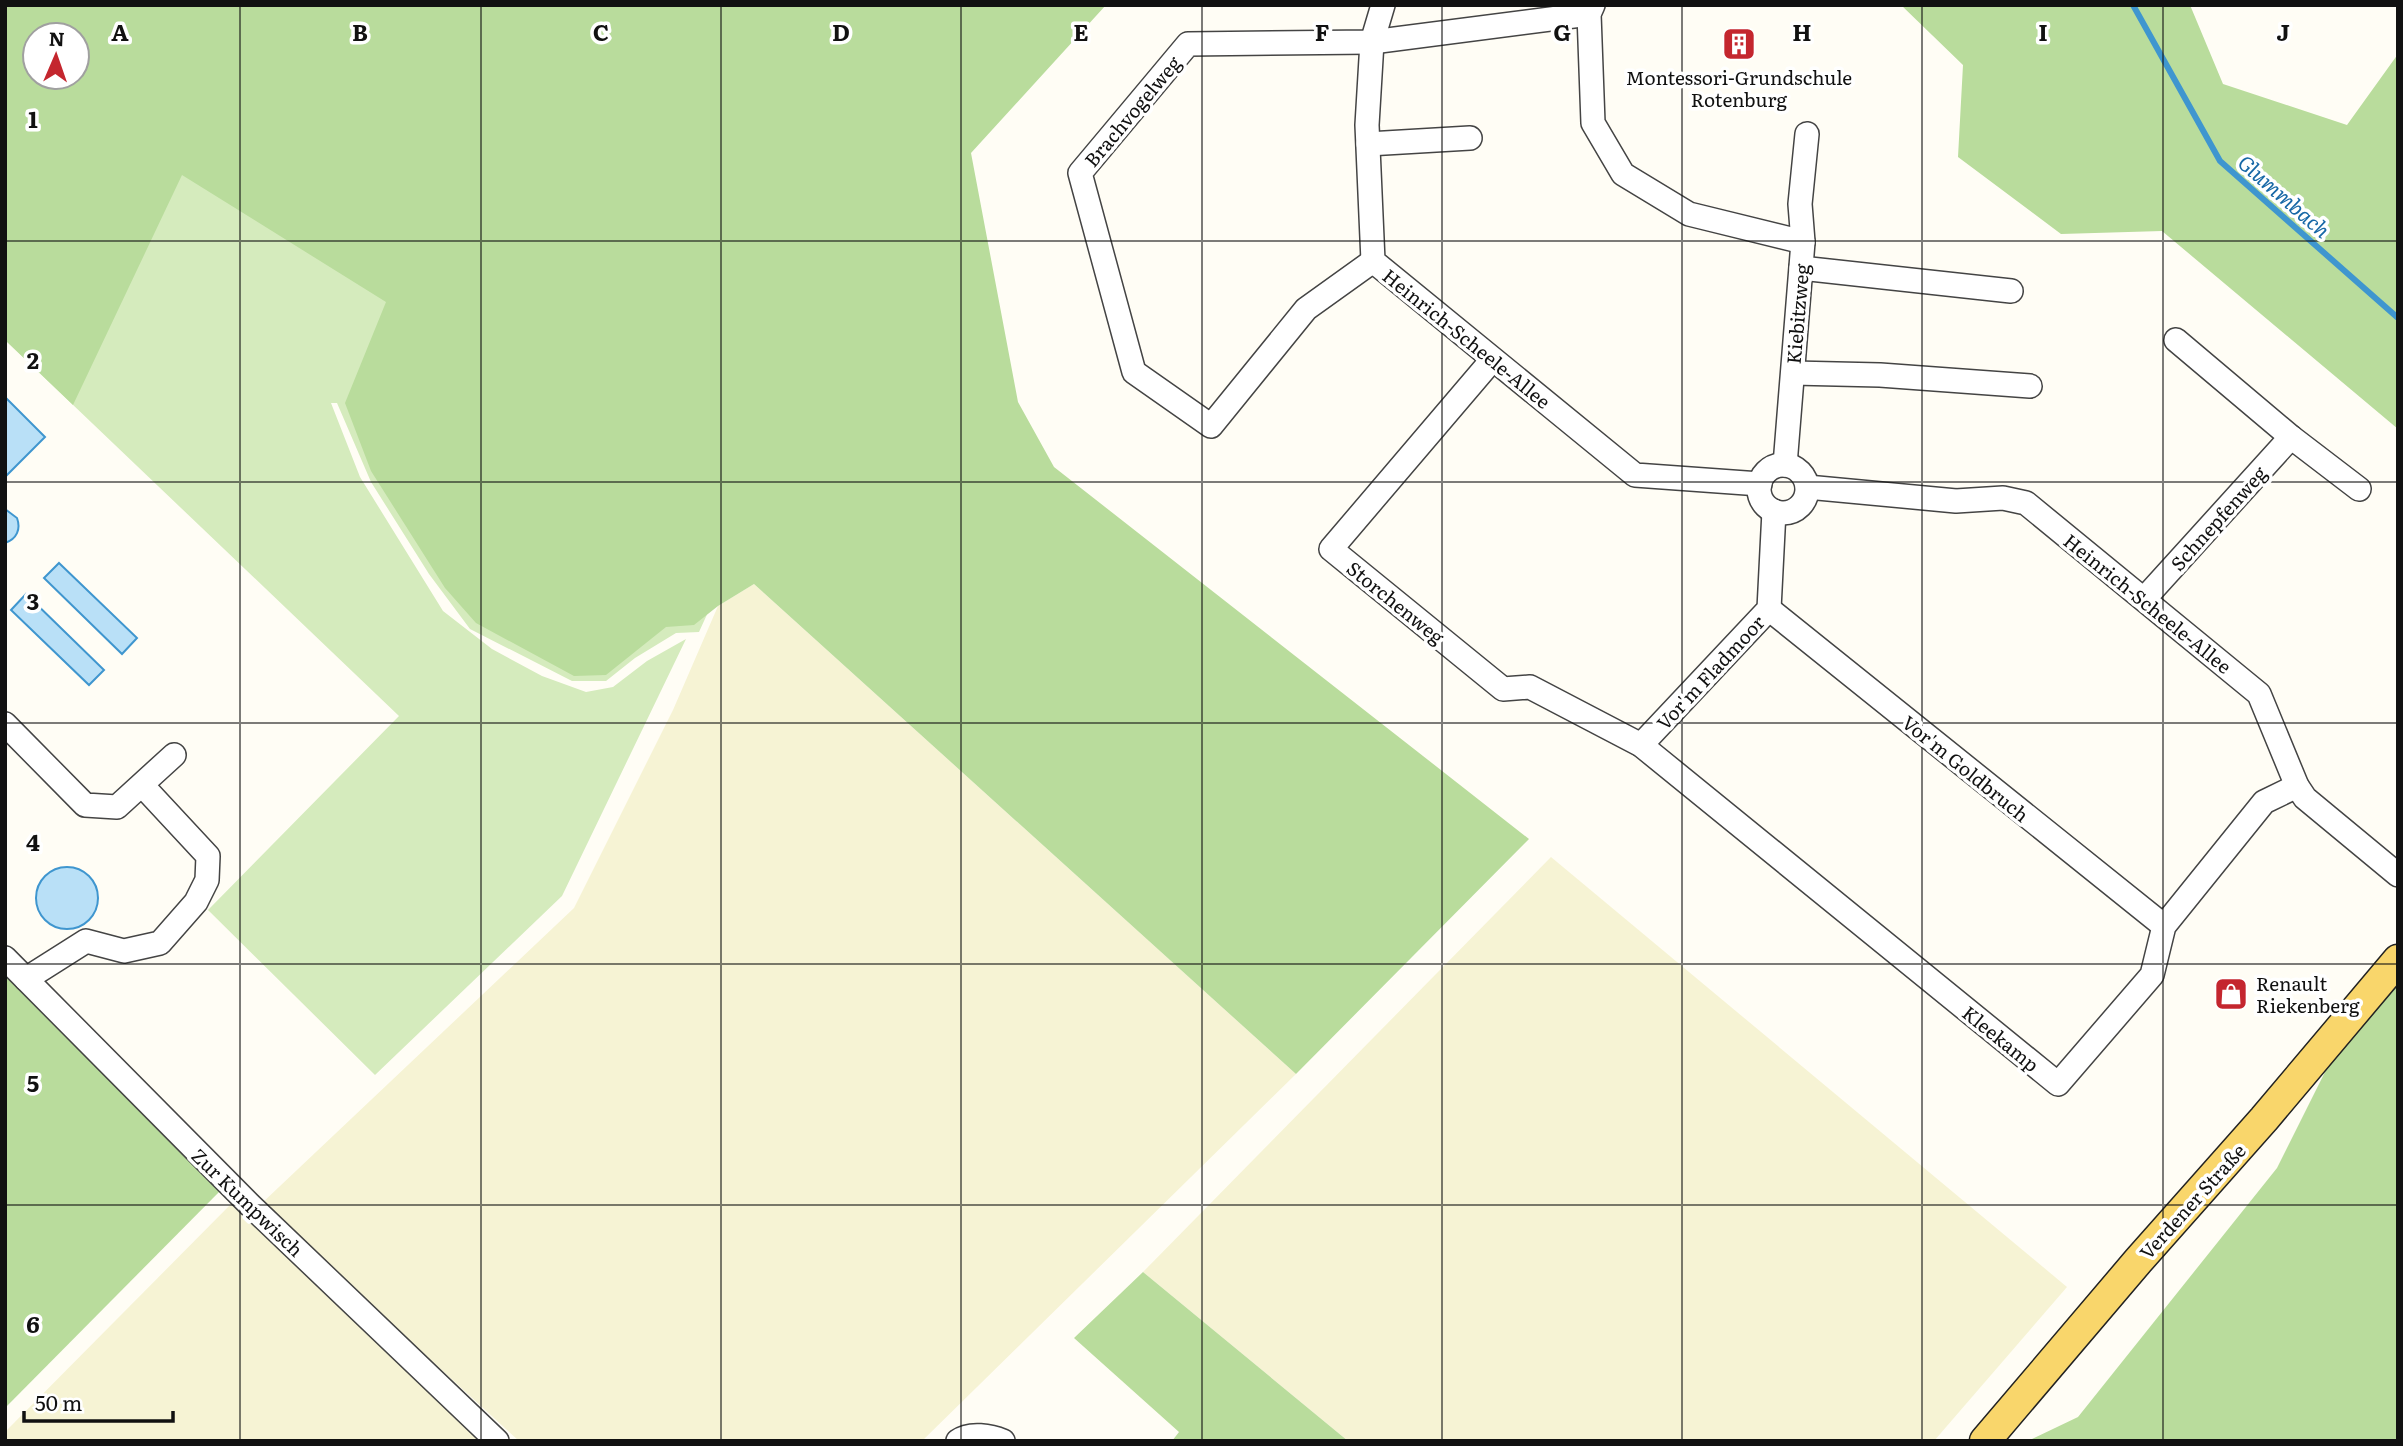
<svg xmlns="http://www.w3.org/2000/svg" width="2403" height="1446" viewBox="0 0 2403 1446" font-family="Literata,serif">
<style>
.farmland{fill:#f6f3d4}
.green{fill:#d5ebbd;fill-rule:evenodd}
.forest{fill:#b9dc9c;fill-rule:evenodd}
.water{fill:#b9e0f7;stroke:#3f96cf;stroke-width:2}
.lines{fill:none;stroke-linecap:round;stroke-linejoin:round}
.stream{stroke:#3f96cf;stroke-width:6}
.minor-casing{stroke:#444;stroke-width:26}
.major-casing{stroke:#222;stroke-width:33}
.minor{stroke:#fff;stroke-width:23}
.major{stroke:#f9d66b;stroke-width:30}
.grid{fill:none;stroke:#111;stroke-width:2;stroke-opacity:0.55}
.labels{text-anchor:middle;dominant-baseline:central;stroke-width:7;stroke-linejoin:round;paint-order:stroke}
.poi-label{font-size:19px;fill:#111;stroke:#fff}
.street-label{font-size:19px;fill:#111;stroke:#fff}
.water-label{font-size:21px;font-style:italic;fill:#1768a6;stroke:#fff}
.grid-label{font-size:23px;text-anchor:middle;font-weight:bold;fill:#111;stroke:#fff;stroke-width:7;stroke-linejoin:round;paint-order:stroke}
</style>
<rect width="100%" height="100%" fill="#fffdf5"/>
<g class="farmland">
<polygon points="754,584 1296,1074 922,1441 519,1441 261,1204 574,908 673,710 718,606"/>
<polygon points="1551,857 2067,1287 1934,1441 1348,1441 1143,1272"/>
<polygon points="234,1201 482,1441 5,1441 5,1432"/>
</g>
<path class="green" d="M5 5 962 56 699 632 676 633 635 658 606 681H572L470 629 429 574 371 482 337 403H331L360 477 443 611 492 649 542 676 586 692 613 687 647 661 686 639 562 896 375 1075 208 910 399 716 5 340ZM35 35H77V77H35Z"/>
<g class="forest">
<path d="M5 5H1106L971 153 1018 402 1054 467 1529 839 1296 1074 754 584 718 606 694 625 666 627 606 675 574 676 476 623 445 588 371 471 345 403 386 302 182 175 73 405 5 340ZM35 35H77V77H35Z"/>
<polygon points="1901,5 2190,5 2223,84 2347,125 2398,54 2398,429 2162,231 2061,234 1958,157 1963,65"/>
<polygon points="2398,960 2398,1441 2028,1441 2078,1417 2277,1168 2359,1004"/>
<polygon points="5,966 222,1189 5,1408"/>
<polygon points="1143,1272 1348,1441 1172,1441 1179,1432 1074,1338"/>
</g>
<g class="water">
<polygon points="5,397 45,437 5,477"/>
<path d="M5 509 17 518C21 529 17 539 5 543Z"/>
<polygon points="59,563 137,638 122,654 44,578"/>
<polygon points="26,594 104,670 89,685 11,610"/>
<circle cx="67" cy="898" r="31"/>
</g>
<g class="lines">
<polyline class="stream" points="2133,5 2220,161 2398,318"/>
<defs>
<g id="minor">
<polyline points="1383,5 1372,42 1367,125 1373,261 1635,475 1760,484"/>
<polyline points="1593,5 1589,14 1593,123 1623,174 1689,214 1803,242"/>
<polyline points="1368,144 1470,138"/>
<polyline points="1373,261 1306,309 1211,426 1134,372 1080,173 1188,44 1372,42 1589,14"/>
<polyline points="1801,268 2011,291"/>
<polyline points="2176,340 2291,437 2359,489"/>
<polyline points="1492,360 1331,549 1503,689 1530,687 1641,745 2058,1084 2152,975 2164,926 2264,802 2297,786"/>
<polyline points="1793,373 1880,375 2030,386"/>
<polyline points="1785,465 1803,242 1800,204 1807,134"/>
<circle cx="1783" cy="489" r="24"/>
<polyline points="1807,487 1956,501 2003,498 2026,503 2259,694 2297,786 2305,798 2398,875"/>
<polyline points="2145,598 2291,437"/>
<polyline points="1769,609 2164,926"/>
<polyline points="5,724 85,805 117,807 174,755"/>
<polyline points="1641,745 1769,609 1774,511"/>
<polyline points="5,958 250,1205 497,1441"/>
<polyline points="26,979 86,941 124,951 160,943 196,902 207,880 208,856 142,785"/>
<path d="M958 1441C970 1432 991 1436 1003 1441"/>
</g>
<polyline id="major" points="1985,1441 2138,1261 2264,1119 2398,960"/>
</defs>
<use href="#minor" class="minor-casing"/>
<use href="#major" class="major-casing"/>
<use href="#minor" class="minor"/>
<use href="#major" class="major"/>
</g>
<path class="grid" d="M240 5V1441M481 5V1441M721 5V1441M961 5V1441M1202 5V1441M1442 5V1441M1682 5V1441M1922 5V1441M2163 5V1441M5 241H2398M5 482H2398M5 723H2398M5 964H2398M5 1205H2398"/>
<defs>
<symbol id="building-square" viewBox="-11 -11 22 22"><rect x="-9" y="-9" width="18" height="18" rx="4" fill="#c4262e" stroke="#fff"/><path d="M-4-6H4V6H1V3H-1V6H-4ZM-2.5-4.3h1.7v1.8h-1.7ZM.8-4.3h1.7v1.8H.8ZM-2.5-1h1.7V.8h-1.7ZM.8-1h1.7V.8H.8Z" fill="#fff"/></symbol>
<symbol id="shop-square" viewBox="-11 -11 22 22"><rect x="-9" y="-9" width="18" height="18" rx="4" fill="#c4262e" stroke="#fff"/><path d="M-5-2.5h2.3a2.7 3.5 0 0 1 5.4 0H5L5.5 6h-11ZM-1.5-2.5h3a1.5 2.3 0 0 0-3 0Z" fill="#fff"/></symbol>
</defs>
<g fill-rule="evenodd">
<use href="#building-square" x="1720" y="25" width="38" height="38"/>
<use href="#shop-square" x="2212" y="975" width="38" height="38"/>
</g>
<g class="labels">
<g class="poi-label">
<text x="1739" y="77">Montessori-Grundschule<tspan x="1739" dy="22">Rotenburg</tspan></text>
<text x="2256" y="983" text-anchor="start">Renault<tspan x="2256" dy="22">Riekenberg</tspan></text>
</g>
<g class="street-label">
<text transform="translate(1132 111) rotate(-50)">Brachvogelweg</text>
<text transform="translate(1797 314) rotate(-85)">Kiebitzweg</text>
<text transform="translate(1467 338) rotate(39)">Heinrich-Scheele-Allee</text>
<text transform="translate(2218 518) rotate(-48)">Schnepfenweg</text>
<text transform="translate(1396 602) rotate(39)">Storchenweg</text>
<text transform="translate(2148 603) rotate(39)">Heinrich-Scheele-Allee</text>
<text transform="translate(1710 672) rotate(-47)">Vor'm Fladmoor</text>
<text transform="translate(1966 768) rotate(39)">Vor'm Goldbruch</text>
<text transform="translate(2001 1038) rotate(39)">Kleekamp</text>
<text transform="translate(2192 1201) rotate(-48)">Verdener Straße</text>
<text transform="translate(248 1202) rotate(44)">Zur Kumpwisch</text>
</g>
<g class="water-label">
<text transform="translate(2285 195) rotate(41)">Glummbach</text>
</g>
</g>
<g class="grid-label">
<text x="120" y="41">A</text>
<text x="360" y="41">B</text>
<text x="601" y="41">C</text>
<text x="841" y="41">D</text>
<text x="1081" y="41">E</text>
<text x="1322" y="41">F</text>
<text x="1562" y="41">G</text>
<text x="1802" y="41">H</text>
<text x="2043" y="41">I</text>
<text x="2283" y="41">J</text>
<text x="33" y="128">1</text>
<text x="33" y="369">2</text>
<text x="33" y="610">3</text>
<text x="33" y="851">4</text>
<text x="33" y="1092">5</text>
<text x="33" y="1333">6</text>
</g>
<rect width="2403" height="1446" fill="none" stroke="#111111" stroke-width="14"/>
<g transform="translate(56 56) rotate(2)"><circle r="33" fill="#ffffff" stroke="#a0a0a0" stroke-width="2"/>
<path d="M0-5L12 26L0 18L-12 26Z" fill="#c4262e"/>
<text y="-10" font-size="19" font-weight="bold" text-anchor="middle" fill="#111111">N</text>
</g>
<path d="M24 1411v10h149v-10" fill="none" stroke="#111111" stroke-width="3.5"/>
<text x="35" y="1411" font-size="21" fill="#111111" stroke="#ffffff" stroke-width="5" paint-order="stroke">50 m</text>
</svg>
